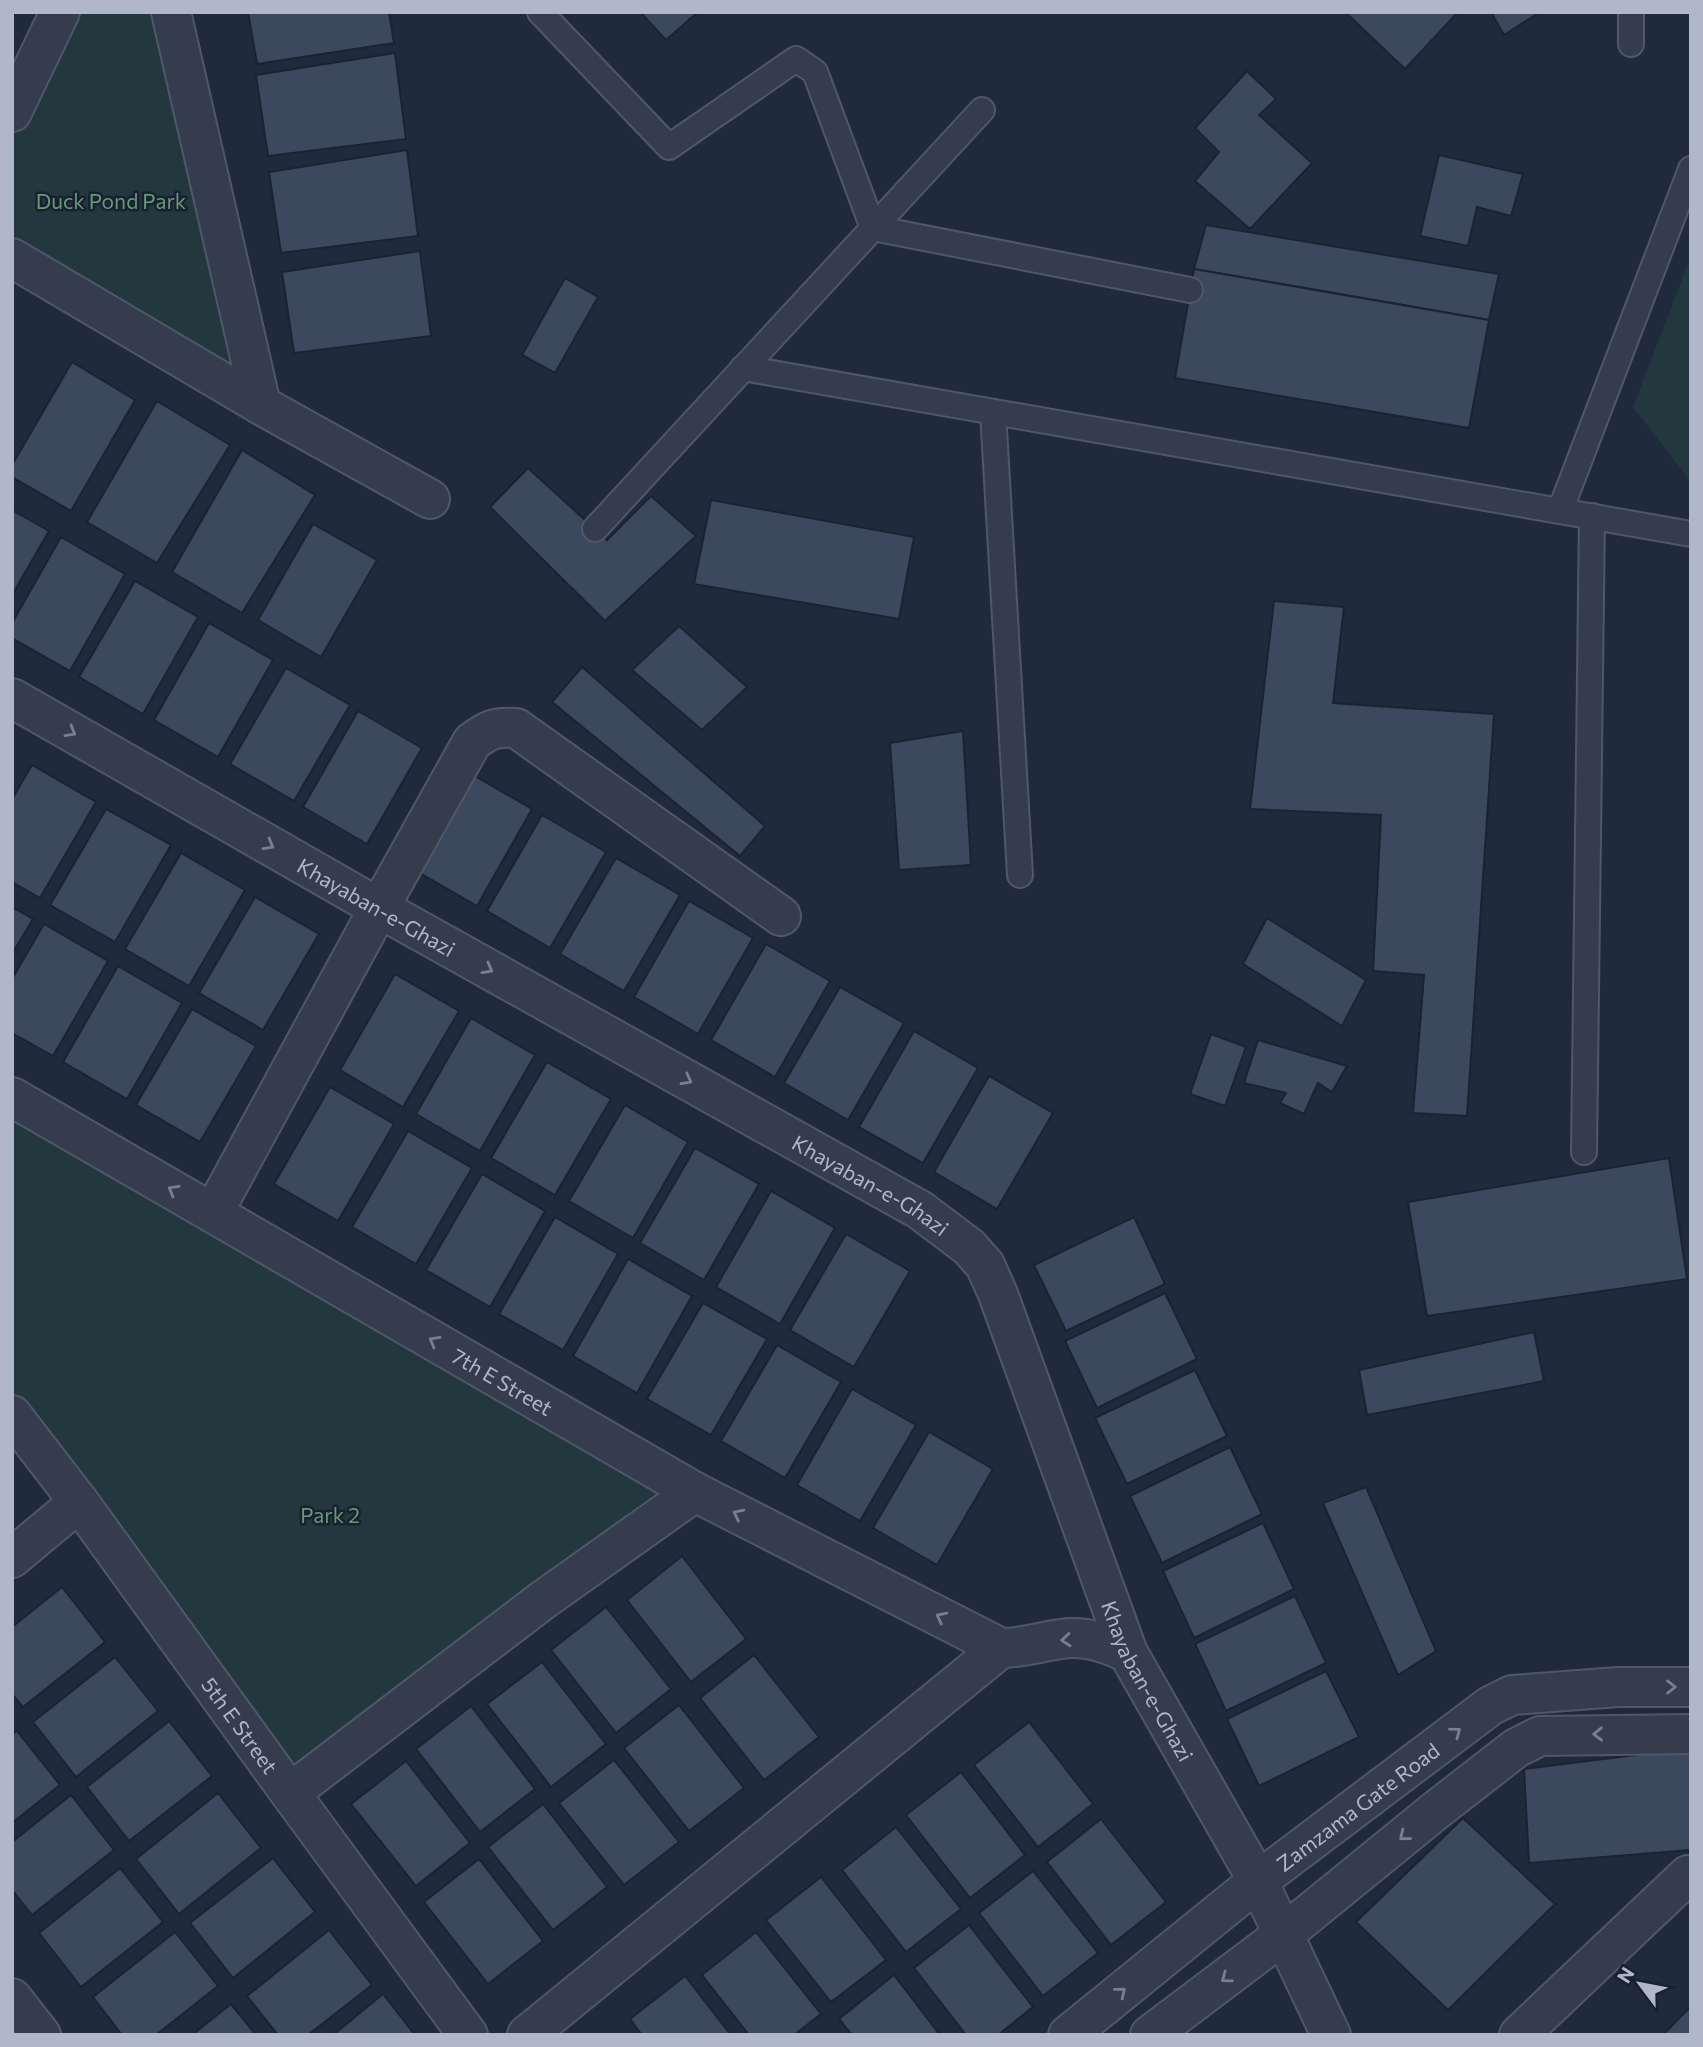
<svg xmlns="http://www.w3.org/2000/svg" width="1703" height="2047" viewBox="0 0 1703 2047" font-family="Commissioner,sans-serif">
<style>
.green{fill:#22383e}
.building{fill:#3b485d;stroke:#1b2333;stroke-width:2}
.lines{fill:none;stroke-linecap:round;stroke-linejoin:round}
.lane-casing{stroke:#4f5768;stroke-width:28}
.street-casing{stroke:#4f5768;stroke-width:42}
.lane{stroke:#343c4d;stroke-width:24}
.street{stroke:#343c4d;stroke-width:38}
.oneway{stroke:#788091}
.labels{text-anchor:middle;dominant-baseline:central;stroke-width:5;stroke-linejoin:round;paint-order:stroke}
.park-label{font-size:21px;fill:#649c75;stroke:#192131}
.street-label{font-size:21px;fill:#afb7c9;stroke:#192131}
</style>
<rect width="100%" height="100%" fill="#202a3d"/>
<g class="green">
<polygon points="57,12 171,12 261,405 12,258 12,111"/>
<polygon points="1691,256 1691,482 1633,407"/>
<polygon points="12,1096 695,1492 290,1793 12,1425"/>
</g>
<g class="building">
<polygon points="248,12 389,12 394,43 257,64"/>
<polygon points="640,12 698,12 666,40"/>
<polygon points="1345,12 1458,12 1405,69"/>
<polygon points="1491,12 1540,12 1504,35"/>
<polygon points="395,53 406,139 268,156 256,75"/>
<polygon points="1247,71 1276,99 1259,115 1312,163 1250,229 1195,181 1219,152 1195,128"/>
<polygon points="407,150 418,236 281,253 269,172"/>
<polygon points="1439,155 1523,174 1511,216 1477,207 1468,246 1420,236"/>
<polygon points="1206,225 1499,274 1489,320 1194,269"/>
<polygon points="420,251 431,336 294,353 282,272"/>
<polygon points="1194,269 1489,320 1469,428 1175,378"/>
<polygon points="565,278 598,297 555,373 522,355"/>
<polygon points="72,362 135,400 71,511 12,477 12,465"/>
<polygon points="157,401 230,445 157,563 87,522"/>
<polygon points="242,450 315,495 242,613 172,572"/>
<polygon points="528,468 607,540 651,496 696,536 605,621 490,507"/>
<polygon points="711,500 914,537 899,619 694,584"/>
<polygon points="12,510 49,531 12,595"/>
<polygon points="313,524 377,560 321,657 258,620"/>
<polygon points="61,537 125,574 70,671 12,638 12,623"/>
<polygon points="135,581 198,617 143,714 79,677"/>
<polygon points="1274,601 1344,607 1333,703 1494,714 1467,1116 1413,1113 1424,975 1373,971 1381,815 1250,809"/>
<polygon points="209,623 273,660 218,757 154,720"/>
<polygon points="679,626 747,687 702,730 632,670"/>
<polygon points="582,667 765,826 740,856 552,702"/>
<polygon points="286,668 350,705 294,801 230,764"/>
<polygon points="358,711 422,748 367,844 303,807"/>
<polygon points="963,731 971,865 899,870 890,743"/>
<polygon points="32,765 96,802 40,898 12,882 12,799"/>
<polygon points="468,772 532,809 477,906 413,869"/>
<polygon points="106,809 171,845 115,942 50,905"/>
<polygon points="542,815 606,852 550,948 487,911"/>
<polygon points="181,853 245,890 189,986 125,949"/>
<polygon points="616,858 680,895 624,991 560,954"/>
<polygon points="255,897 319,934 263,1030 199,993"/>
<polygon points="689,901 753,938 698,1034 634,997"/>
<polygon points="12,907 33,919 12,954"/>
<polygon points="1267,918 1366,980 1342,1026 1243,964"/>
<polygon points="44,924 108,961 53,1056 12,1033 12,979"/>
<polygon points="766,944 830,981 775,1077 711,1040"/>
<polygon points="118,966 182,1003 127,1099 63,1062"/>
<polygon points="395,974 459,1011 403,1107 340,1070"/>
<polygon points="840,987 904,1023 848,1120 784,1083"/>
<polygon points="192,1009 256,1046 200,1142 136,1105"/>
<polygon points="471,1018 535,1055 480,1151 416,1114"/>
<polygon points="914,1031 978,1068 923,1163 859,1127"/>
<polygon points="1211,1034 1246,1047 1225,1106 1190,1094"/>
<polygon points="1258,1040 1347,1066 1332,1092 1318,1083 1304,1114 1280,1103 1286,1093 1244,1083"/>
<polygon points="547,1062 611,1099 555,1195 491,1158"/>
<polygon points="989,1076 1053,1113 997,1209 934,1172"/>
<polygon points="330,1087 394,1124 338,1221 274,1184"/>
<polygon points="625,1105 688,1142 633,1238 569,1201"/>
<polygon points="408,1131 472,1168 416,1264 352,1227"/>
<polygon points="695,1148 759,1184 704,1280 640,1243"/>
<polygon points="1669,1158 1687,1279 1427,1316 1408,1202"/>
<polygon points="482,1174 545,1211 490,1307 426,1270"/>
<polygon points="771,1191 835,1228 780,1324 716,1287"/>
<polygon points="555,1217 618,1254 563,1350 499,1314"/>
<polygon points="1134,1217 1165,1284 1066,1331 1034,1265"/>
<polygon points="846,1234 910,1271 854,1367 790,1330"/>
<polygon points="628,1259 692,1296 637,1393 573,1356"/>
<polygon points="1165,1293 1197,1359 1097,1408 1065,1341"/>
<polygon points="703,1303 767,1339 711,1435 647,1399"/>
<polygon points="1534,1332 1544,1381 1367,1415 1359,1370"/>
<polygon points="777,1345 841,1382 785,1478 721,1441"/>
<polygon points="1195,1370 1227,1436 1127,1484 1095,1418"/>
<polygon points="852,1389 916,1425 860,1521 797,1485"/>
<polygon points="929,1432 993,1469 937,1565 873,1528"/>
<polygon points="1230,1447 1262,1514 1162,1563 1130,1496"/>
<polygon points="1366,1487 1436,1651 1398,1675 1323,1503"/>
<polygon points="1263,1523 1294,1589 1194,1638 1163,1571"/>
<polygon points="682,1556 746,1639 691,1682 627,1600"/>
<polygon points="62,1587 105,1642 23,1707 12,1694 12,1627"/>
<polygon points="1295,1596 1326,1663 1226,1711 1195,1644"/>
<polygon points="606,1607 671,1689 616,1733 551,1650"/>
<polygon points="754,1655 819,1737 764,1780 700,1698"/>
<polygon points="115,1657 158,1711 76,1777 33,1722"/>
<polygon points="542,1662 606,1744 551,1787 487,1704"/>
<polygon points="1326,1671 1359,1737 1259,1786 1227,1719"/>
<polygon points="679,1705 744,1788 689,1831 624,1748"/>
<polygon points="471,1706 535,1789 480,1832 416,1749"/>
<polygon points="169,1721 212,1776 129,1841 87,1787"/>
<polygon points="1029,1722 1093,1804 1038,1847 974,1765"/>
<polygon points="17,1731 60,1785 12,1823 12,1734"/>
<polygon points="1691,1748 1691,1850 1529,1863 1524,1769"/>
<polygon points="614,1760 679,1842 624,1885 559,1803"/>
<polygon points="406,1761 470,1843 416,1886 351,1804"/>
<polygon points="961,1772 1025,1855 970,1898 906,1815"/>
<polygon points="218,1793 261,1848 179,1914 136,1859"/>
<polygon points="71,1795 114,1850 32,1915 12,1890 12,1842"/>
<polygon points="543,1804 607,1887 553,1930 488,1847"/>
<polygon points="1463,1818 1555,1904 1448,2010 1356,1922"/>
<polygon points="1101,1819 1166,1902 1111,1945 1047,1862"/>
<polygon points="896,1827 961,1909 906,1952 842,1870"/>
<polygon points="273,1858 315,1912 233,1978 190,1923"/>
<polygon points="479,1859 543,1941 488,1984 424,1902"/>
<polygon points="120,1868 163,1922 81,1987 39,1933"/>
<polygon points="1033,1871 1098,1953 1043,1996 979,1913"/>
<polygon points="821,1877 886,1960 831,2002 766,1920"/>
<polygon points="969,1925 1033,2007 998,2035 966,2035 914,1968"/>
<polygon points="329,1930 372,1985 308,2035 278,2035 247,1996"/>
<polygon points="175,1932 218,1986 156,2035 122,2035 93,1997"/>
<polygon points="756,1932 821,2014 794,2035 749,2035 702,1975"/>
<polygon points="894,1975 940,2035 852,2035 839,2019"/>
<polygon points="685,1976 731,2035 642,2035 630,2019"/>
<polygon points="383,1994 415,2035 333,2035"/>
<polygon points="231,2004 256,2035 192,2035"/>
<polygon points="1691,2006 1691,2035 1663,2035"/>
</g>
<g class="lines">
<defs>
<g id="lane">
<polyline points="540,12 669,147 796,59 815,72 873,228 1190,290"/>
<polyline points="1631,12 1631,44"/>
<polyline points="743,368 1691,534"/>
<polyline points="993,412 1020,875"/>
<polyline points="1560,511 1691,169"/>
<polyline points="595,529 982,110"/>
<polyline points="1584,1152 1592,516"/>
</g>
<g id="street">
<polyline points="171,12 261,405"/>
<polyline points="12,112 60,12"/>
<polyline points="12,258 261,405 430,499"/>
<path id="s1" d="M12 698 379 908 920 1210 969 1247 985 1265 998 1294 1128 1653 1258 1881 1331 2035"/>
<path id="s2" d="M12 1097 695 1492 1001 1648"/>
<path d="M213 1213 379 908 472 742C489 729 495 727 516 728L781 916"/>
<path id="s3" d="M12 1415 79 1502 290 1793 468 2035"/>
<polyline points="12,1558 79,1502"/>
<polyline points="290,1793 543,1600 695,1492"/>
<polyline points="12,1998 41,2035"/>
<path d="M527 2035 1001 1648C1024 1648 1046 1640 1069 1638 1089 1637 1110 1644 1128 1653"/>
<path id="s4" d="M1068 2035 1258 1881 1490 1706 1512 1695 1618 1687H1691"/>
<polyline points="1150,2035 1284,1934 1435,1811 1516,1748 1540,1736 1691,1734"/>
<polyline points="1519,2035 1688,1875"/>
</g>
</defs>
<use href="#lane" class="lane-casing"/>
<use href="#street" class="street-casing"/>
<use href="#lane" class="lane"/>
<use href="#street" class="street"/>
</g>
<defs><path id="oneway-chevron" d="M-2-3.5L2.5 0L-2 3.5" fill="none" stroke-width="1.6" stroke-linecap="round" stroke-linejoin="round" transform="scale(1.75)"/></defs>
<g class="oneway">
<use href="#oneway-chevron" transform="translate(71 732) rotate(30)"/>
<use href="#oneway-chevron" transform="translate(269 845) rotate(30)"/>
<use href="#oneway-chevron" transform="translate(488 969) rotate(29)"/>
<use href="#oneway-chevron" transform="translate(687 1080) rotate(29)"/>
<use href="#oneway-chevron" transform="translate(173 1190) rotate(-150)"/>
<use href="#oneway-chevron" transform="translate(434 1341) rotate(-150)"/>
<use href="#oneway-chevron" transform="translate(738 1514) rotate(-153)"/>
<use href="#oneway-chevron" transform="translate(941 1617) rotate(-153)"/>
<use href="#oneway-chevron" transform="translate(1066 1640) rotate(175)"/>
<use href="#oneway-chevron" transform="translate(1671 1687)"/>
<use href="#oneway-chevron" transform="translate(1456 1732) rotate(-37)"/>
<use href="#oneway-chevron" transform="translate(1598 1734) rotate(179)"/>
<use href="#oneway-chevron" transform="translate(1404 1836) rotate(141)"/>
<use href="#oneway-chevron" transform="translate(1226 1978) rotate(143)"/>
<use href="#oneway-chevron" transform="translate(1121 1992) rotate(-39)"/>
</g>
<g class="labels">
<g class="park-label">
<text x="111" y="200">Duck Pond Park</text>
<text x="330" y="1514">Park 2</text>
</g>
<g class="street-label">
<text stroke="none"><textPath href="#s1" startOffset="420">Khayaban-e-Ghazi</textPath></text>
<text stroke="none"><textPath href="#s1" startOffset="987">Khayaban-e-Ghazi</textPath></text>
<text stroke="none"><textPath href="#s2" startOffset="567">7th E Street</textPath></text>
<text stroke="none"><textPath href="#s1" startOffset="1575">Khayaban-e-Ghazi</textPath></text>
<text stroke="none"><textPath href="#s3" startOffset="385">5th E Street</textPath></text>
<text stroke="none"><textPath href="#s4" startOffset="369">Zamzama Gate Road</textPath></text>
</g>
</g>
<rect width="1703" height="2047" fill="none" stroke="#afb7c9" stroke-width="28"/>
<g transform="translate(1640 1984) rotate(302)" stroke="#192131" stroke-width="5" paint-order="stroke">
<path d="M0-5L12 26L0 18L-12 26Z" fill="#afb7c9"/>
<text y="-10" font-size="19" font-weight="bold" text-anchor="middle" fill="#afb7c9">N</text>
</g>
</svg>
